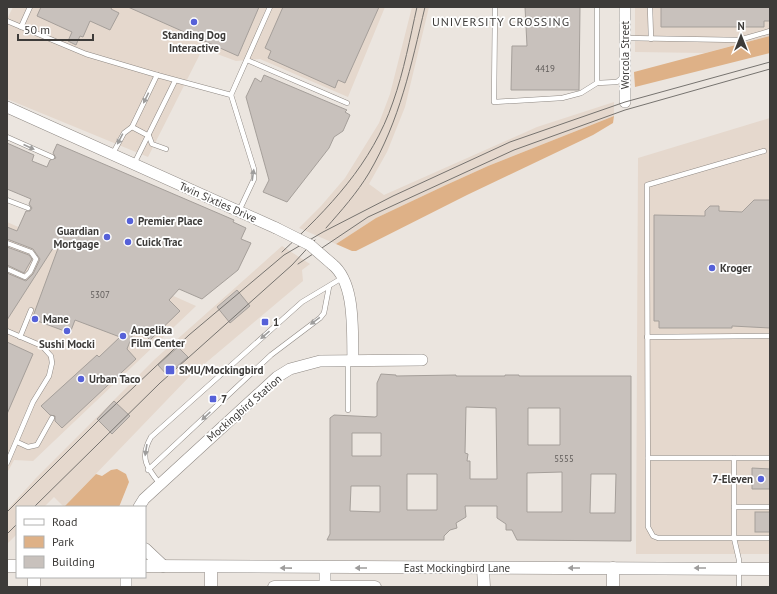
<svg xmlns="http://www.w3.org/2000/svg" width="777" height="594" viewBox="0 0 777 594" font-family="'PT Sans',sans-serif">
<style>
.built{fill:#e5d8cd}
.green{fill:#deb187}
.building{fill:#c8c1bc;stroke:#a59f9a;fill-rule:evenodd}
.lines{fill:none;stroke-linecap:round;stroke-linejoin:round}
.service-casing{stroke:#8e8883;stroke-width:5.5}
.tertiary-casing{stroke:#8e8883;stroke-width:12}
.secondary-casing{stroke:#8e8883;stroke-width:13}
.service{stroke:#fff;stroke-width:4.5}
.tertiary{stroke:#fff;stroke-width:11}
.secondary{stroke:#fff;stroke-width:12}
.tram{stroke:#76736f;stroke-width:1}
.tertiary-bridge-casing{stroke:#8e8883;stroke-width:12;stroke-linecap:butt}
.tertiary-bridge{stroke:#fff;stroke-width:11}
.oneway{fill:#9e9d9c}
.poi-dot{fill:#5661d8;stroke:#fff;stroke-width:1.5}
.labels{text-anchor:middle;dominant-baseline:central;stroke-width:3.5;stroke-linejoin:round;paint-order:stroke}
.number-label{font-size:9px;fill:#605c5a}
.poi-label{font-size:11px;font-weight:bold;fill:#3d3b39;stroke:#fff;text-anchor:start}
.street-label{font-size:11px;fill:#3d3b39;stroke:#fff}
.neighbourhood-label{font-size:12px;letter-spacing:1px;fill:#3d3b39;stroke:#fff}
</style>
<rect width="100%" height="100%" fill="#ebe5df"/>
<g class="built">
<polygon points="13,7 385,7 348,97 260,59 236,61 201,48 199,56 148,157 7,99 7,19"/>
<polygon points="412,7 429,7 405,107 387,152 369,184 384,195 537,127 614,102 614,116 488,166 446,185 376,218 336,244 299,228 321,206 345,178 379,123 390,94"/>
<polygon points="635,7 770,7 770,36 705,53 635,52"/>
<polygon points="770,118 770,554 636,554 638,158"/>
<polygon points="7,222 196,306 33,461 14,460 7,473"/>
<polygon points="282,246 310,264 302,270 303,281 189,377 64,507 54,497 44,507 17,507 17,534 7,544 7,510 36,478 155,359"/>
</g>
<g class="green">
<polygon points="770,36 770,53 635,87 634,72"/>
<polygon points="614,116 613,123 593,135 467,195 356,251 352,251 336,244 376,218 446,185 488,166"/>
<polygon points="117,469 126,474 129,482 119,507 64,507 96,474 102,476 111,470"/>
</g>
<g class="building">
<polygon points="41,7 112,7 111,9 119,13 110,30 90,21 83,37 80,36 76,45 68,41 72,32 37,16"/>
<polygon points="128,7 259,7 238,56"/>
<polygon points="283,7 379,7 345,83 338,80 335,88 268,58 271,51 265,48"/>
<polygon points="525,7 580,7 579,90 511,90 512,46 527,46"/>
<polygon points="661,7 770,7 770,21 764,21 764,27 661,27"/>
<polygon points="264,75 347,110 345,112 350,115 343,131 334,137 329,148 287,202 263,192 269,180 246,97 255,78 261,82"/>
<polygon points="7,143 34,155 32,161 47,167 50,160 56,158 53,153 57,144 234,220 233,222 246,228 241,239 251,243 238,270 202,299 179,289 169,300 180,311 150,340 136,326 127,349 136,359 62,428 55,421 55,416 50,415 41,406 97,355 99,357 120,337 75,320 70,333 32,319 60,243 57,242 7,320 7,273 26,281 33,274 40,259 33,249 7,239 7,227 17,231 26,211 30,211 32,208 29,204 31,199 7,189"/>
<polygon points="754,200 770,200 770,328 732,326 732,328 659,328 659,321 654,321 654,215 705,216 705,211 710,206 719,206 719,211 742,212"/>
<polygon points="7,247 29,255 32,259 24,273 7,265"/>
<polygon points="237,290 250,306 230,323 217,307"/>
<polygon points="7,342 33,354 7,414"/>
<polygon points="178,347 188,357 167,375 158,365"/>
<path d="M381 374 396 375V376L456 375V376H505V375H519V376H631V541L517 540 512 530H506V524L497 518V506H465L466 517 456 523 457 528 450 530 444 536V540H327L330 534V418L334 415 375 417 377 416V383ZM466 407 496 408 497 479H470V461H467L468 454 465 453ZM528 408H560V445H528ZM352 433H381V456H352ZM562 472V512H527V473ZM407 474H437V510H407ZM591 474H616L615 513H590ZM351 486H380V512L350 511Z"/>
<polygon points="114,401 130,416 112,434 97,419"/>
<polygon points="752,468 770,469 770,489 752,489"/>
<rect x="755" y="512" width="15" height="20"/>
</g>
<g class="lines">
<defs>
<g id="service">
<polyline points="495,7 494,102 562,98 581,93 597,83 617,82 624,76"/>
<polyline points="597,7 597,83"/>
<polyline points="650,7 651,39"/>
<polyline points="7,21 86,54 157,75"/>
<polyline points="21,27 30,7"/>
<polyline points="625,38 739,40 770,31"/>
<polyline points="247,60 347,103"/>
<polyline points="231,95 270,7"/>
<polyline points="132,127 149,136 152,144 166,149"/>
<polyline points="7,137 52,157"/>
<polyline points="764,151 647,185 648,527 653,536 658,538 770,538"/>
<polyline points="112,155 124,133 132,127 157,75 231,95 254,169 254,179 239,211"/>
<polyline points="134,164 175,81"/>
<polyline points="7,200 28,208"/>
<polyline points="7,243 31,252 36,259 30,272 25,277 7,269"/>
<polyline points="7,331 42,346 51,356 52,363 49,376 33,402 7,463"/>
<polyline points="20,337 31,310"/>
<polyline points="647,337 770,336"/>
<polyline points="348,410 348,362"/>
<polyline points="17,442 28,447 37,445 52,418"/>
<polyline points="648,458 770,458"/>
<polyline points="734,458 734,538 739,560 739,587"/>
<polyline points="148,470 271,355 320,318 324,313 329,287"/>
<path d="M160 484C147 468 139 458 151 437L302 302 342 278"/>
<polyline points="734,507 770,507"/>
</g>
<g id="tertiary">
<polyline points="625,102 625,7"/>
<polyline points="7,107 276,228"/>
<path d="M332 264C356 283 352 332 353 360"/>
<polyline points="139,507 144,499 277,377 290,369 320,361 422,360"/>
<polyline points="325,568 325,587"/>
<polyline points="126,577 126,587"/>
</g>
<g id="secondary">
<polyline points="145,549 163,566"/>
<polyline points="7,566 17,566"/>
<polyline points="145,566 770,569"/>
<polyline points="211,567 211,587"/>
<polyline points="483,568 484,587"/>
<polyline points="613,568 613,587"/>
<polyline points="34,577 34,587"/>
<polyline points="274,587 375,587"/>
</g>
</defs>
<use href="#service" class="service-casing"/>
<use href="#tertiary" class="tertiary-casing"/>
<use href="#secondary" class="secondary-casing"/>
<use href="#service" class="service"/>
<use href="#tertiary" class="tertiary"/>
<use href="#secondary" class="secondary"/>
<g class="tram">
<path d="M326 228C341 211 357 193 369 173 400 120 411 66 425 7"/>
<path d="M282 252C329 208 372 164 393 102 404 71 410 38 417 7"/>
<polyline points="298,264 368,217 514,150 625,110 770,69"/>
<polyline points="34,507 160,383 292,265 315,240"/>
<polyline points="7,512 100,419 189,335 284,255 323,232 393,196 510,142 625,102 770,62"/>
<polyline points="7,534 17,524"/>
</g>
<defs>
<polyline id="tertiary-bridge" points="276,228 310,245 332,264"/>
</defs>
<use href="#tertiary-bridge" class="tertiary-bridge-casing"/>
<use href="#tertiary-bridge" class="tertiary-bridge"/>
</g>
<defs><path id="oneway-solid" d="M-6-.8H1V-3.2L6.5 0L1 3.2V.8H-6Z"/></defs>
<g class="oneway">
<use href="#oneway-solid" transform="translate(146 98) rotate(116)"/>
<use href="#oneway-solid" transform="translate(120 139) rotate(118)"/>
<use href="#oneway-solid" transform="translate(29 147) rotate(24)"/>
<use href="#oneway-solid" transform="translate(253 175) rotate(-82)"/>
<use href="#oneway-solid" transform="translate(315 321) rotate(144)"/>
<use href="#oneway-solid" transform="translate(265 335) rotate(139)"/>
<use href="#oneway-solid" transform="translate(206 416) rotate(137)"/>
<use href="#oneway-solid" transform="translate(146 450) rotate(99)"/>
<use href="#oneway-solid" transform="translate(286 568) rotate(-179)"/>
<use href="#oneway-solid" transform="translate(361 568) rotate(-180)"/>
<use href="#oneway-solid" transform="translate(574 568) rotate(180)"/>
<use href="#oneway-solid" transform="translate(700 568) rotate(-180)"/>
</g>
<g class="poi-dot">
<circle cx="194" cy="22" r="4"/>
<circle cx="130" cy="221" r="4"/>
<circle cx="107" cy="237" r="4"/>
<circle cx="128" cy="242" r="4"/>
<circle cx="712" cy="268" r="4"/>
<circle cx="35" cy="319" r="4"/>
<rect x="261" y="318" width="8" height="8" rx="2"/>
<circle cx="67" cy="331" r="4"/>
<circle cx="123" cy="336" r="4"/>
<rect x="165" y="365" width="10" height="10" rx="2"/>
<circle cx="81" cy="379" r="4"/>
<rect x="209" y="395" width="8" height="8" rx="2"/>
<circle cx="761" cy="479" r="4"/>
</g>
<g class="labels">
<g class="number-label">
<text x="545" y="68">4419</text>
<text x="100" y="294">5307</text>
<text x="564" y="458">5555</text>
</g>
<g class="poi-label">
<text x="194" y="35" text-anchor="middle">Standing Dog<tspan x="194" dy="13">Interactive</tspan></text>
<text x="138" y="221">Premier Place</text>
<text x="99" y="231" text-anchor="end">Guardian<tspan x="99" dy="13">Mortgage</tspan></text>
<text x="136" y="242">Cuick Trac</text>
<text x="720" y="268">Kroger</text>
<text x="43" y="319">Mane</text>
<text x="273" y="322">1</text>
<text x="131" y="330">Angelika<tspan x="131" dy="13">Film Center</tspan></text>
<text x="67" y="344" text-anchor="middle">Sushi Mocki</text>
<text x="179" y="370">SMU/Mockingbird</text>
<text x="89" y="379">Urban Taco</text>
<text x="221" y="399">7</text>
<text x="753" y="479" text-anchor="end">7-Eleven</text>
</g>
<g class="street-label">
<text transform="translate(625 55) rotate(-90)">Worcola Street</text>
<text transform="translate(218 202) rotate(24)">Twin Sixties Drive</text>
<text transform="translate(244 408) rotate(-41)">Mockingbird Station</text>
<text x="457" y="568">East Mockingbird Lane</text>
</g>
<g class="neighbourhood-label">
<text x="501" y="21">UNIVERSITY CROSSING</text>
</g>
</g>
<rect width="777" height="594" fill="none" stroke="#3d3b39" stroke-width="16"/>
<rect x="16" y="506" width="130" height="72" fill="#ffffff" stroke="#b1b1b0"/>
<rect x="24" y="519" width="20" height="6" fill="#ffffff" stroke="#b1b1b0"/>
<text x="52" y="526" font-size="12" fill="#3d3b39">Road</text>
<rect x="24" y="536" width="20" height="12" fill="#deb187" stroke="#b1b1b0"/>
<text x="52" y="546" font-size="12" fill="#3d3b39">Park</text>
<rect x="24" y="556" width="20" height="12" fill="#c8c1bc" stroke="#b1b1b0"/>
<text x="52" y="566" font-size="12" fill="#3d3b39">Building</text>
<g transform="translate(741 36)" stroke="#ffffff" stroke-width="3" paint-order="stroke">
<path d="M0-3L7 15L0 10L-7 15Z" fill="#3d3b39"/>
<text y="-6" font-size="11" font-weight="bold" text-anchor="middle" fill="#3d3b39">N</text>
</g>
<path d="M18 34v6h75v-6" fill="none" stroke="#3d3b39" stroke-width="2"/>
<text x="24" y="34" font-size="12" fill="#3d3b39" stroke="#ffffff" stroke-width="3" paint-order="stroke">50 m</text>
</svg>
